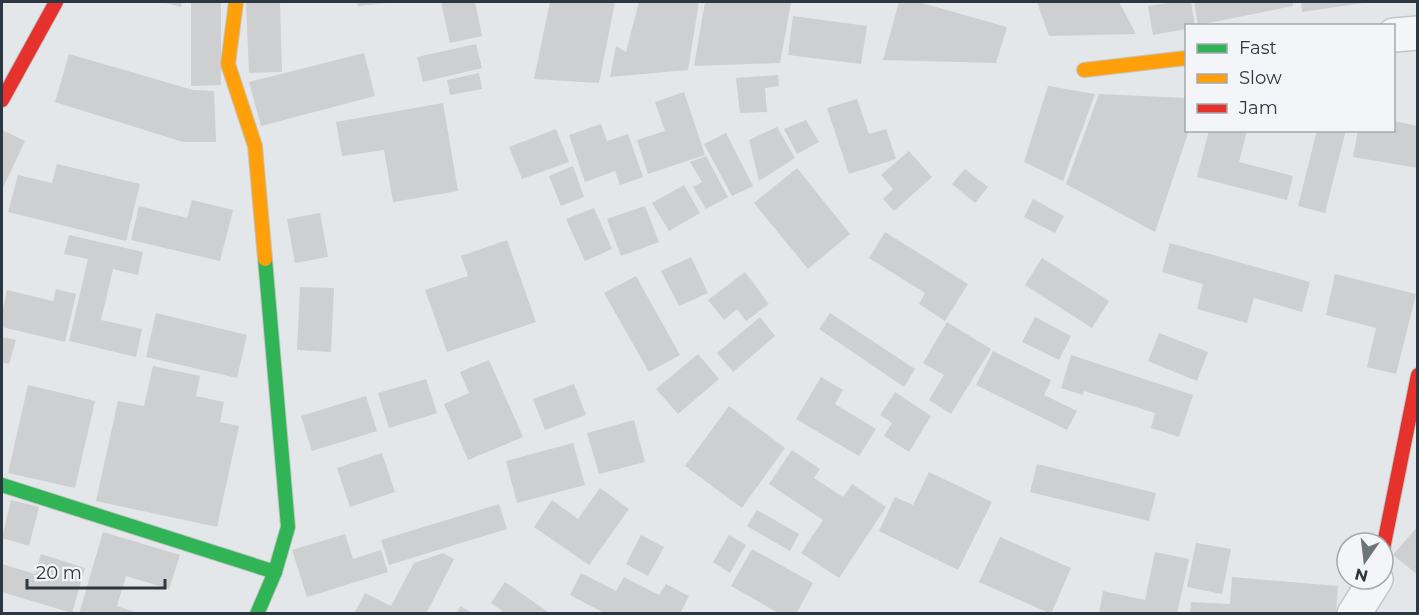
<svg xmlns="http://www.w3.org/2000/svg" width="1419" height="615" viewBox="0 0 1419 615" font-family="Montserrat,sans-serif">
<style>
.building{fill:#cdcfd1}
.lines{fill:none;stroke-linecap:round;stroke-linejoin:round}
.street-casing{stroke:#c3c5c7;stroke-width:36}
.fast-casing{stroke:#c3c5c7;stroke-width:16}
.slow-casing{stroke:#c3c5c7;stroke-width:16}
.jam-casing{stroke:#c3c5c7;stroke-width:16}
.street{stroke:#f4f5f6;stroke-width:33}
.fast{stroke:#30b455;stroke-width:14}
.slow{stroke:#ff9f0a;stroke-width:14}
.jam{stroke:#e5322d;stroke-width:14}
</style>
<rect width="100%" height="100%" fill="#e4e7e9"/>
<g class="building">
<polygon points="162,2 182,2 181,7"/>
<polygon points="191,2 221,2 221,85 191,86"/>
<polygon points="246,2 280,2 282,72 249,73"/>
<polygon points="357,2 387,2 387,3 358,6"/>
<polygon points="441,2 475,2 482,36 450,43"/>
<polygon points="550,2 615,2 599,83 534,79"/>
<polygon points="639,2 699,2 688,70 610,77 616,46 626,52"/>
<polygon points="705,2 791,3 780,63 694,66"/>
<polygon points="899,2 918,2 1007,27 996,63 883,60"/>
<polygon points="1037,2 1119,2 1136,34 1049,36"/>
<polygon points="1175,2 1191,2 1195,26 1186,26 1186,29 1153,35 1148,6"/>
<polygon points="1194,2 1293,2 1293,6 1198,25"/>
<polygon points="1301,2 1363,2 1363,3 1302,12"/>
<polygon points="793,16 867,26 861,64 788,55"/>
<polygon points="476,44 482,68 423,82 417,57"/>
<polygon points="364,53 375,96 261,126 249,82"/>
<polygon points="69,54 193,90 214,91 216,142 183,142 55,102"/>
<polygon points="479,73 482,89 450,95 447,80"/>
<polygon points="778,75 779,86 765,88 767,112 740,113 736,78"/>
<polygon points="1048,86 1095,94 1063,181 1024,162"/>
<polygon points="684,92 705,155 648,174 637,140 665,131 655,102"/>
<polygon points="1099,94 1186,98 1186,130 1189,130 1155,232 1066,184"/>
<polygon points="857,99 869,134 886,129 896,159 849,174 827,108"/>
<polygon points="443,103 458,191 393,202 384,150 342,156 336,122"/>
<polygon points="806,120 819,142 797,154 784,129"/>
<polygon points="1394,121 1418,126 1418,168 1353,157 1358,130 1394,130"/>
<polygon points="601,124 607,141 628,134 643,177 620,185 615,171 585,182 569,135"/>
<polygon points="777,127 795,158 759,181 749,140"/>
<polygon points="556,129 569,162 522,179 509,147"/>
<polygon points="2,130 25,141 2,190"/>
<polygon points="1209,130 1247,130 1239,162 1293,176 1287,200 1197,177"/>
<polygon points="1317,130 1346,130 1325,213 1298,206"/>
<polygon points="726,133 753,186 732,196 704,144"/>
<polygon points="909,151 932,177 894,211 883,199 893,189 881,175"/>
<polygon points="706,156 728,197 706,209 693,187 702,182 690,162"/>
<polygon points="57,164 140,184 126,241 8,212 18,175 52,183"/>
<polygon points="573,166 584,197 561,206 549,176"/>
<polygon points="797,168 850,234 808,269 754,203"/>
<polygon points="965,169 988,187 975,203 952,184"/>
<polygon points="684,185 700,213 669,231 652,203"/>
<polygon points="1033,199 1064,216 1055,233 1024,217"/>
<polygon points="192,200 233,210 220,261 131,240 139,206 187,218"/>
<polygon points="645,206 659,242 621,256 607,219"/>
<polygon points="594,208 612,249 585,261 566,219"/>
<polygon points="320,213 328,257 295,263 287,219"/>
<polygon points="885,232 968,284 945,321 919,304 925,293 869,258"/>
<polygon points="69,235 143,252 138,275 113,269 101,320 142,329 136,357 69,341 88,259 64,254"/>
<polygon points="507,240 536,322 447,352 425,290 468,276 461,256"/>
<polygon points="1170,243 1310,282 1302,312 1254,298 1247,323 1197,309 1203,284 1162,272"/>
<polygon points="691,257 708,293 679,306 661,271"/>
<polygon points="1042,258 1109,301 1092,328 1025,285"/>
<polygon points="745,272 769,304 746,321 737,309 724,320 708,300"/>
<polygon points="1335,274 1416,294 1396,374 1367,367 1376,328 1326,315"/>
<polygon points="636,276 680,355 649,372 604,293"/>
<polygon points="300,287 334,288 331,352 297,350"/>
<polygon points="56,289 76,294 65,342 2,327 2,314 7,290 53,301"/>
<polygon points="156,313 247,335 237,378 146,357"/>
<polygon points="830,313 915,369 904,387 819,329"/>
<polygon points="760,317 775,336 733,372 717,353"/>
<polygon points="1035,317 1071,336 1059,360 1022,342"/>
<polygon points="947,322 991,349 951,414 929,400 944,375 923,363"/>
<polygon points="1159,333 1208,352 1197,381 1148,361"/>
<polygon points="2,337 16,340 9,364 2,362"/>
<polygon points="993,351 1051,380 1044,395 1077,411 1067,430 976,385"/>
<polygon points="698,354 719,379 678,414 656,389"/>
<polygon points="1071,355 1193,395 1179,437 1151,428 1155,413 1084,391 1083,395 1061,388"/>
<polygon points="489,360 523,437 468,460 444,404 469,393 460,372"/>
<polygon points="153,366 200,376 196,396 224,402 220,422 239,426 217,527 96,501 118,401 144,406"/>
<polygon points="821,377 843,390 835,404 876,429 859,456 796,419"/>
<polygon points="426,379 437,413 389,428 378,393"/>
<polygon points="574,384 586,415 545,430 533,399"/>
<polygon points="28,385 95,401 75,488 8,473"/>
<polygon points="895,392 931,416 909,452 884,436 892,423 880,415"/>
<polygon points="366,396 377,431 312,451 301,416"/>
<polygon points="729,406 785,448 742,508 685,466"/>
<polygon points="634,420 645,462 599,474 587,433"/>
<polygon points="573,443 585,485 517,503 506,461"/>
<polygon points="792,450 820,469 814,478 843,497 852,484 886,507 839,578 801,553 823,520 769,484"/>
<polygon points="382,453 395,492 350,507 337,468"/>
<polygon points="1037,464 1156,493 1149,521 1030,492"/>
<polygon points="929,472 992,502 958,570 879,531 895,497 913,505"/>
<polygon points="600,488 629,509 589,565 534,527 552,500 578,519"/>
<polygon points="11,500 39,507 29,546 2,538"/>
<polygon points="499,504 507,529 389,565 381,540"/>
<polygon points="757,510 799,534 790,551 747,526"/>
<polygon points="1418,526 1418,575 1393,555"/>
<polygon points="103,532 180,555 169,589 126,576 117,606 141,614 79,614"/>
<polygon points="345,534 353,559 381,550 388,572 307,597 292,550"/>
<polygon points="641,535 664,547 648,576 626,564"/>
<polygon points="729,535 746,545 730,573 713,562"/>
<polygon points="1000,537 1071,568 1051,614 979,582"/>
<polygon points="1196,543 1231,549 1222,594 1187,587"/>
<polygon points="752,549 813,583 796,614 780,614 731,586"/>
<polygon points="1155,552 1189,559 1177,614 1099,613 1103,591 1145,600"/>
<polygon points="443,553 454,559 426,614 354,614 365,593 391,606 414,563"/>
<polygon points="41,554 85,568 72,613 2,592 2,564 35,574"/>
<polygon points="581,573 616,591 624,577 659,595 666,584 689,596 680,614 606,614 570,595"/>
<polygon points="1232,577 1338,586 1336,614 1190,614 1191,602 1230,604"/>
<polygon points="505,582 551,614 506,614 491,603"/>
<polygon points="460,606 474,614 456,614"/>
</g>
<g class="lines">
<defs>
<g id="street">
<polyline points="1394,35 1418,33"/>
<polyline points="1354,614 1376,579"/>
</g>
<g id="fast">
<polyline points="2,485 275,572"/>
<polyline points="257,614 275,572 288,527 265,259"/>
</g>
<g id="slow">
<polyline points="236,2 228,64 255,146 265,259"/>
<polyline points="1084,70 1186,58"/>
</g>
<g id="jam">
<polyline points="2,100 56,2"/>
<polyline points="1383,549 1418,375"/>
</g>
</defs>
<use href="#street" class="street-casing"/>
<use href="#fast" class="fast-casing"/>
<use href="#slow" class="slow-casing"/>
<use href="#jam" class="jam-casing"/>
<use href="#street" class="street"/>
<use href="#fast" class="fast"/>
<use href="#slow" class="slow"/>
<use href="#jam" class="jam"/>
</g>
<rect width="1419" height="615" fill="none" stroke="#2d3741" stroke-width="6"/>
<rect x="1185" y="24" width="210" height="108" fill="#f3f5f8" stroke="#a4a9af" stroke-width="1.5"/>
<rect x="1197" y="44" width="30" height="9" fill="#30b455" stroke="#a4a9af" stroke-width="1.5"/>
<text x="1239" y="54" font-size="18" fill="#2d3741">Fast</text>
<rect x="1197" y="74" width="30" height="9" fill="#ff9f0a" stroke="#a4a9af" stroke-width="1.5"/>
<text x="1239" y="84" font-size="18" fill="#2d3741">Slow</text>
<rect x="1197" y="104" width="30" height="9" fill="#e5322d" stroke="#a4a9af" stroke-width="1.5"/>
<text x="1239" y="114" font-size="18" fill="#2d3741">Jam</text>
<g transform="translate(1365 561) rotate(194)"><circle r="28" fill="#f3f5f8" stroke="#a4a9af" stroke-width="1.5"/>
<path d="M0-4.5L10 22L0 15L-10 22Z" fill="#6d757c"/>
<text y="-9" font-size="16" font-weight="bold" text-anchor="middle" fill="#2d3741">N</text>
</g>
<path d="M27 579v9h138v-9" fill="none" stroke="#2d3741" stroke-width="3"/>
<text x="36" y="579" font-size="18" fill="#2d3741" stroke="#f3f5f8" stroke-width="4.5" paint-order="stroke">20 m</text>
</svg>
